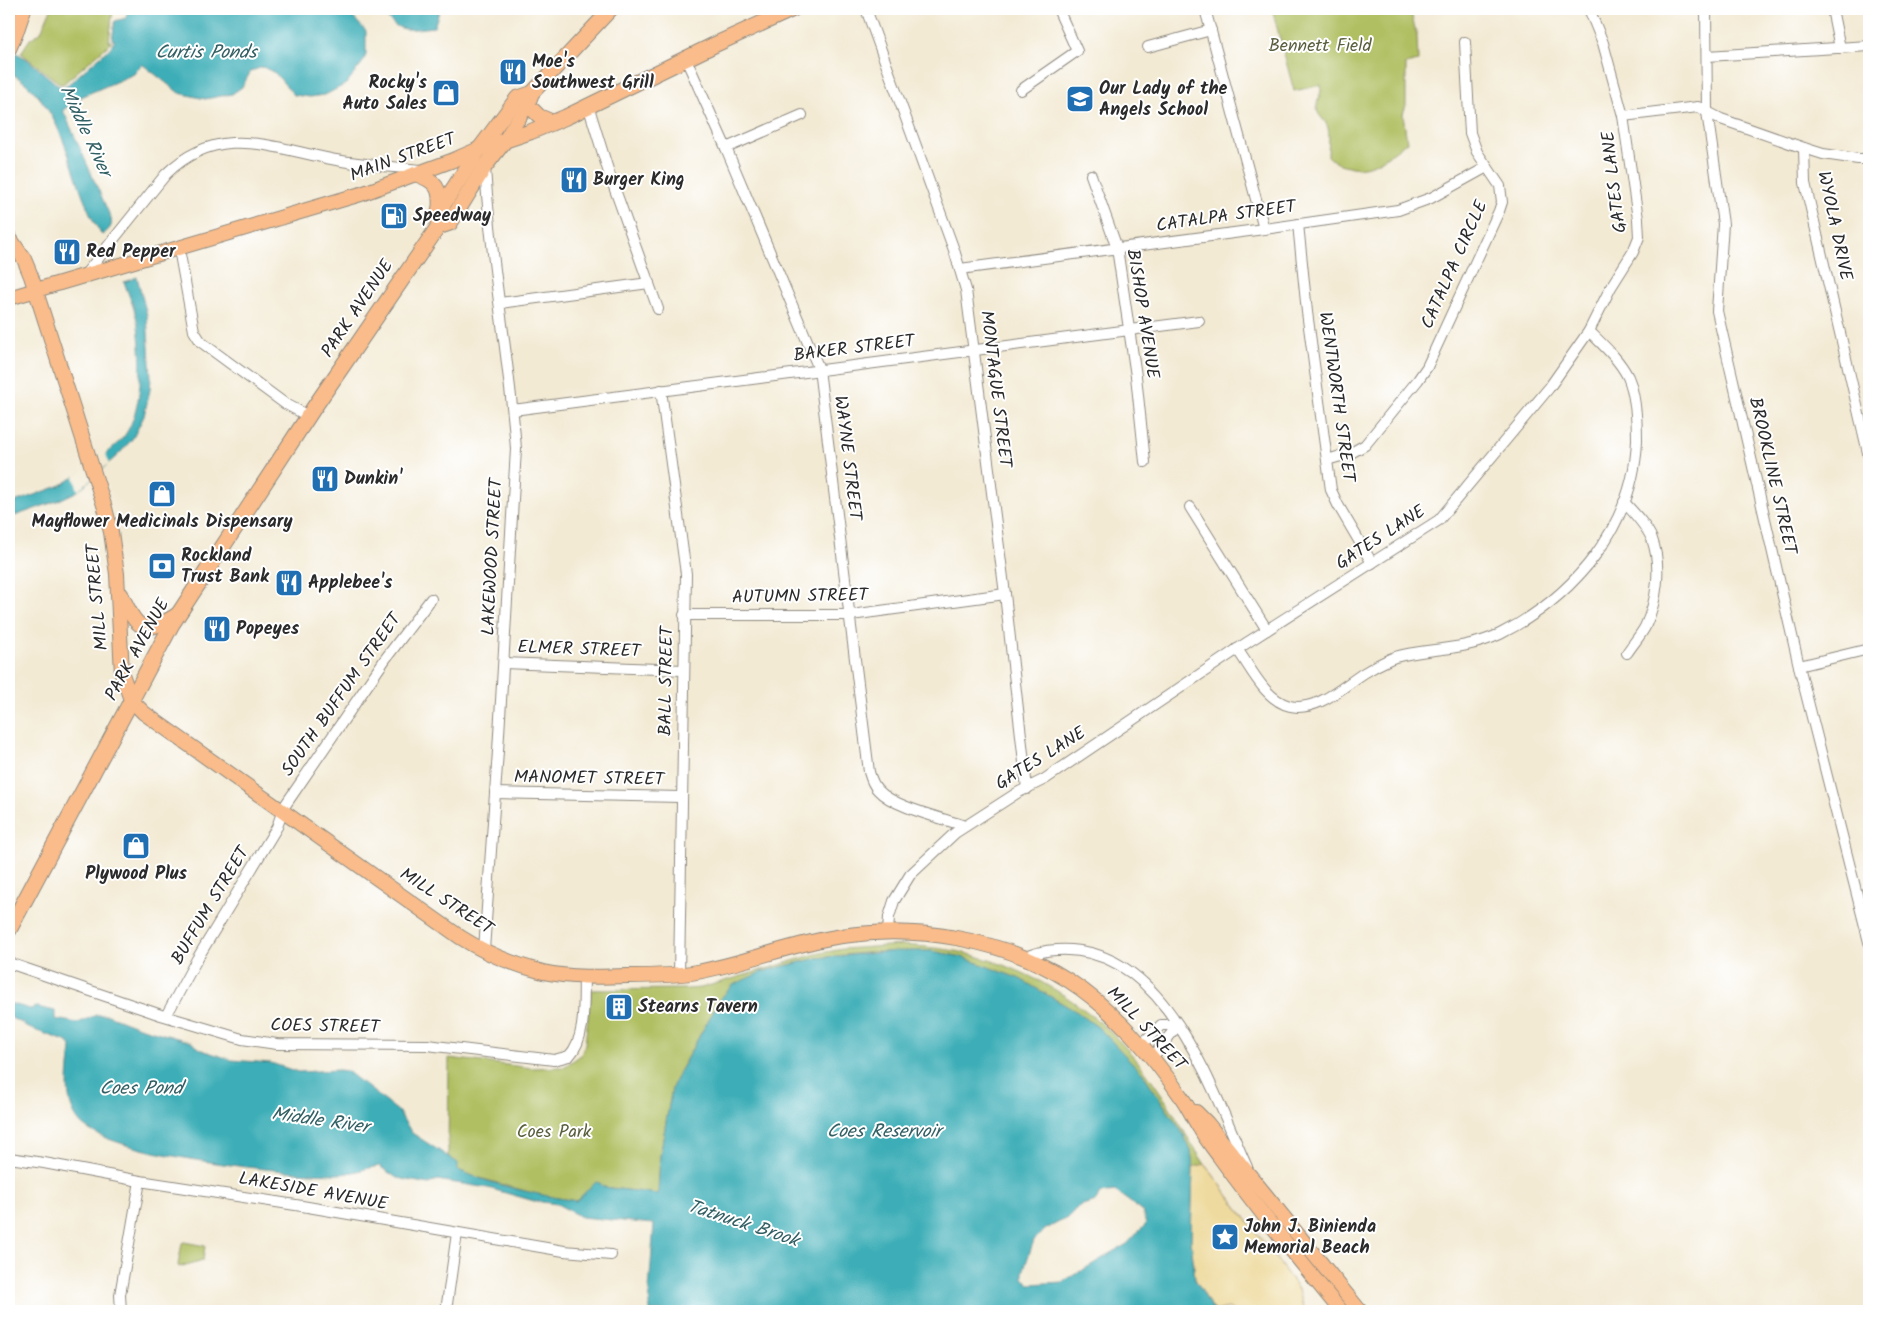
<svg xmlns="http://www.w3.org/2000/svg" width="1878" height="1320" viewBox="0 0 1878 1320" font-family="Kalam,sans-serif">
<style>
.green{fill:#b0bf62;stroke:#6e7546}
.sand{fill:#eeda9e;stroke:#8c8264}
.water{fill:#3daeb7;stroke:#346c71;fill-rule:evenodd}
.pier{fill:#f3ead4}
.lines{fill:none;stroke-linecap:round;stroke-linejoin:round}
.minor-casing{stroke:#8f8a80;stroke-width:12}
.major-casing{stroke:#8f8a80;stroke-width:16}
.highway-casing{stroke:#8f8a80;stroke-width:17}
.minor{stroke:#fff;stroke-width:10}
.major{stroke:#f9bc8a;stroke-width:14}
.highway{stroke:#f9bc8a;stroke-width:15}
.labels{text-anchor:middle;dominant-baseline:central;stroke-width:4;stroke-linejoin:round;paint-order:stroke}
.park-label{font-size:18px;fill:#5a5f3e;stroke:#fff}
.poi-label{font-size:18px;font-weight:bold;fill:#2b2b2b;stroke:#fff;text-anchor:start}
.street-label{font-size:18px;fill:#2b2b2b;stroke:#fff}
.water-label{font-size:19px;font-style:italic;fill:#325f63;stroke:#fff}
</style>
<rect width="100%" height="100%" fill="#fff"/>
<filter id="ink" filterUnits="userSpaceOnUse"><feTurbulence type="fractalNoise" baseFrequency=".02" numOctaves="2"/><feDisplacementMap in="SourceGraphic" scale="10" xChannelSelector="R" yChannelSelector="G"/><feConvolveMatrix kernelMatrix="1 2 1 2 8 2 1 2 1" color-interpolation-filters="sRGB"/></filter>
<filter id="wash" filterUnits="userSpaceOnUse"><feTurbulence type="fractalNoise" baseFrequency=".0096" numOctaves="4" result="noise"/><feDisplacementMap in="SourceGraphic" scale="20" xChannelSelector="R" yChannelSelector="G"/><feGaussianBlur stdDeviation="1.12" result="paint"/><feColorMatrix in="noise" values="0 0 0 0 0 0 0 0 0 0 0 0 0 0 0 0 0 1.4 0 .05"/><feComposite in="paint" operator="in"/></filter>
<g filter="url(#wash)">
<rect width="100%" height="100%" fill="#f3ead4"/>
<g class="green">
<polygon points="51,9 113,9 109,42 112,42 63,84 60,84 21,53 30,39 41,32"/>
<path d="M1272 9H1410L1417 36 1418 61 1406 64V105L1403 114 1407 142C1389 154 1372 173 1348 166 1339 164 1335 163 1328 156 1328 148 1330 136 1328 128 1326 120 1317 116 1317 108 1316 100 1322 96 1321 85L1294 91Z"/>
<path d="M902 945C927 947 952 949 976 956 1049 976 1111 1021 1154 1083 1172 1108 1186 1137 1204 1163 1212 1175 1222 1187 1231 1199 1251 1226 1271 1254 1292 1280L1300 1293 1304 1311H1235L1228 1308 1216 1311 1211 1307 1191 1151 1184 1135 1143 1074 1099 1028 1077 1012 1020 979 962 957 932 951 873 952 817 958 761 972 721 998 679 1072 672 1088 660 1156 658 1194 603 1187 576 1201 539 1195 473 1176 458 1170 457 1163 448 1156 449 1058 532 1068 564 1067 581 1055 585 1044 591 990 688 989 701 988 816 954 843 949Z"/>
<polygon points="184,1242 205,1246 203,1260 179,1267 178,1265 182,1243"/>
</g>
<polygon class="sand" points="1205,1164 1292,1280 1300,1293 1304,1311 1235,1311 1228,1308 1216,1311 1211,1307 1195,1279 1191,1240 1193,1167"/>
<g class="water">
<path d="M128 9H345L366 31V55L363 62 346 84 325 95 310 97 294 95 275 73 263 67 251 71 242 87 232 94 205 99 179 93 142 64 134 74 83 96 63 110 111 218C113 227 109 230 102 235 97 227 92 220 89 211 68 163 60 99 9 72V49L27 59 60 87H65L110 48 115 40H112L115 21 126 18Z"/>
<path d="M380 9H440L434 27C405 30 398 34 380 9Z"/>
<path d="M137 277 147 315 151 378 150 390 144 416 133 438 120 453 78 491 57 501 9 518V504L59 486 68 481C83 470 116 448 125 435 144 407 142 358 138 326 136 311 129 296 124 282Z"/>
<path d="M898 951H932L962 957 1020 979 1077 1012 1099 1028 1143 1074 1184 1135 1191 1151 1193 1167 1191 1240 1195 1279 1211 1307 1216 1311H650L649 1290 654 1224 581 1217 557 1204 534 1201 488 1188 437 1180 429 1184 397 1178 379 1166C366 1168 351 1174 338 1174 292 1174 102 1156 78 1120 63 1099 69 1071 71 1047L68 1042 26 1027 24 1024 9 1017V1003L30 1009 37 1007 55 1011V1019L78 1023 96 1015H108L139 1027 191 1042 202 1050 232 1060 271 1063 298 1072 339 1070 347 1071 398 1111 412 1133 458 1163V1170C493 1185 538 1195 576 1201L596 1182 600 1183 603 1187 658 1194 660 1156 672 1088 679 1072 721 998 733 985 761 972 817 958ZM1115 1191 1142 1211 1146 1224 1127 1244 1062 1282 1030 1284 1023 1278V1272L1034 1240 1046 1229 1067 1218 1079 1206 1096 1201 1100 1193Z"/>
</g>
<polygon class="pier" points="105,452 109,463 78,491 74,476"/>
</g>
<g filter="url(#ink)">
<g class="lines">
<defs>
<g id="minor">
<polyline points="866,9 954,250 966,290 1005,594 1027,789"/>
<polyline points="1205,9 1264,229"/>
<polyline points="1706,9 1707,112 1723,224 1717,311 1799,666 1869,942"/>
<polyline points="1832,9 1840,48"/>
<polyline points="1148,47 1211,30"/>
<polyline points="1707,56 1869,46"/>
<path d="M686 59 726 148 819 369 869 772C871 779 873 785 878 790 893 807 942 818 965 826"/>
<polyline points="1021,90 1077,51 1058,9"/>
<polyline points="588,105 609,173 658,309"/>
<polyline points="1623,116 1698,107 1721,119 1804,148 1823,154 1858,159 1869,159"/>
<polyline points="726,148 802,115"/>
<polyline points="1804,148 1805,183 1869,457"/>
<polyline points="1091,175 1117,248 1136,376 1145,462"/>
<polyline points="1298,224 1307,312 1331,490 1338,505 1372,563"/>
<polyline points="179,249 194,331 201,342 284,403 308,416"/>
<polyline points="960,269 1264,229 1398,210 1431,198 1487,167"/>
<path d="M84 276 166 174C222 119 277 151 342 161 368 165 395 167 421 170"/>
<polyline points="500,303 649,283"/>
<polyline points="661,390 686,574 679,975"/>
<polyline points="513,410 1199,321"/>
<polyline points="1327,460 1351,453 1365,445 1418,380 1427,367 1499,211 1502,202 1500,186 1477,152 1470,133 1465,42"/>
<path d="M1624 502C1634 513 1646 525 1652 539 1662 567 1657 601 1645 627 1640 636 1633 644 1627 653"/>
<polyline points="1190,507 1267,630"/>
<polyline points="684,615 851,615 1005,594"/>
<path d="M1237 649C1251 668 1265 700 1290 706 1317 712 1342 687 1364 673 1372 668 1381 663 1390 659 1401 654 1415 653 1427 651 1452 648 1477 645 1500 634 1574 597 1634 526 1637 440 1637 420 1636 396 1628 377 1619 359 1603 345 1589 331"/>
<polyline points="504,663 683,670"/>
<polyline points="1799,666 1869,649"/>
<polyline points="495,793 681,797"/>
<polyline points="888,932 889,917 894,901 910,875 955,833 1017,793 1045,779 1248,642 1439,520 1549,388 1589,331 1611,287 1633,252 1639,237 1638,219 1623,116 1603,43 1589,9"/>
<path d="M484 950 498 751 516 449C509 354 490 261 485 166"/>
<path d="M1022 958C1033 954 1044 950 1056 950 1165 942 1211 1088 1247 1167"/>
<path d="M9 963 161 1015 242 1039 277 1044 427 1045 554 1060 569 1056C587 1037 583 1001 584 976"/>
<polyline points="166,1016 197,959 277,827 284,807 386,658 431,599"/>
<polyline points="1140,1046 1161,1025 1178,1025 1152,1058"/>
<polyline points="9,1158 44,1163 140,1181 302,1206 564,1251 611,1255"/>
<polyline points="121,1311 120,1295 140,1181"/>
<polyline points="446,1311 457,1233"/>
</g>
<g id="major">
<polyline points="9,49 16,33 24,9"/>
<polyline points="528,105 539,116 553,122"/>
<path d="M506 139C514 123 527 110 532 93L611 9"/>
<path d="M415 174C436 181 442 188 439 211"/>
<path d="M9 237 24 259 31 276 105 508 111 532 117 574 122 674 131 700 144 713 460 937C485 953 515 965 543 972 571 978 601 977 628 976 651 976 675 976 697 972 746 963 793 943 842 936 918 925 1003 939 1068 980 1112 1008 1153 1055 1182 1098 1189 1108 1194 1120 1201 1130 1206 1139 1213 1148 1219 1156 1258 1210 1299 1260 1341 1311"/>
<polyline points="9,298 361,194 451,161 479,149 517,98 532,93"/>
<path d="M121 594C137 628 141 638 178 614"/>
<polyline points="1196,1112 1207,1123 1360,1311"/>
</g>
<g id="highway">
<polyline points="438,227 450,223 485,166 506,139"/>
<polyline points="9,930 172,624 313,409 438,227 439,211 479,149 530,132 566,117 714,45 793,9"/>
</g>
</defs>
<use href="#minor" class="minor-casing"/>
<use href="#major" class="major-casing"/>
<use href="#highway" class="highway-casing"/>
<use href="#minor" class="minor"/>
<use href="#major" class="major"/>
<use href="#highway" class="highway"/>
</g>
</g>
<defs>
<symbol id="restaurant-square" viewBox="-11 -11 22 22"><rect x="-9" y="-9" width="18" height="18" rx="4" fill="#1f6fb2" stroke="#fff"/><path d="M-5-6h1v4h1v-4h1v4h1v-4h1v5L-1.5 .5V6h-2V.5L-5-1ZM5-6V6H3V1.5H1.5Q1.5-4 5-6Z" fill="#fff"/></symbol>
<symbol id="shop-square" viewBox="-11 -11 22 22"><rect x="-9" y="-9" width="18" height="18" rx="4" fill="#1f6fb2" stroke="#fff"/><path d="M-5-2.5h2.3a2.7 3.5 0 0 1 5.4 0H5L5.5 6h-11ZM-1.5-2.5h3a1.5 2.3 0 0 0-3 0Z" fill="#fff"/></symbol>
<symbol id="school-square" viewBox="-11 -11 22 22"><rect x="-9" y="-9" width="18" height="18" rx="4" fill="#1f6fb2" stroke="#fff"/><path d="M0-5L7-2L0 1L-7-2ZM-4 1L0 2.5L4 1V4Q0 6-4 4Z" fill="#fff"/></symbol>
<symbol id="fuel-square" viewBox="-11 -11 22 22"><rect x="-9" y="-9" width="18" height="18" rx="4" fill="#1f6fb2" stroke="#fff"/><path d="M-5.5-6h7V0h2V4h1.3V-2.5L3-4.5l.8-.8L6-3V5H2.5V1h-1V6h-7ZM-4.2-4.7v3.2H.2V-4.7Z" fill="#fff"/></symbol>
<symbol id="bank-square" viewBox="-11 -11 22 22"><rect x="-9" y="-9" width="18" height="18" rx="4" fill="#1f6fb2" stroke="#fff"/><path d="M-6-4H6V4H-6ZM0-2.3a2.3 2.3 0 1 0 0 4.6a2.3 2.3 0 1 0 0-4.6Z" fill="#fff"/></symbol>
<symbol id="building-square" viewBox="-11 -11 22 22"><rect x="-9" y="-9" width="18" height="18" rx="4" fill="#1f6fb2" stroke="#fff"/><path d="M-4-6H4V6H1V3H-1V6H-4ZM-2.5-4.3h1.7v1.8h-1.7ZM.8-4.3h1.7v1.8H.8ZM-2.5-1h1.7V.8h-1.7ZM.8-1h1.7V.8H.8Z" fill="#fff"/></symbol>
<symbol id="sight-square" viewBox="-11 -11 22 22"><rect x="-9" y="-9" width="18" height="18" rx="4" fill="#1f6fb2" stroke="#fff"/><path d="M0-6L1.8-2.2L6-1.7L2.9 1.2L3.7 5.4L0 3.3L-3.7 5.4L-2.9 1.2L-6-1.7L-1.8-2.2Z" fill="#fff"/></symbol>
</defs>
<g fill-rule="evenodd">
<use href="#restaurant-square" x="497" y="56" width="32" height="32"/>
<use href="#shop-square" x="430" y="77" width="32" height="32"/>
<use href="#school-square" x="1064" y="83" width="32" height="32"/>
<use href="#restaurant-square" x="558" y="164" width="32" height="32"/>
<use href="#fuel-square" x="378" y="200" width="32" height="32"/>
<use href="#restaurant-square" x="51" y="236" width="32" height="32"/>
<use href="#restaurant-square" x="309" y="463" width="32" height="32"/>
<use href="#shop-square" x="146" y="478" width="32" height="32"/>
<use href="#bank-square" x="146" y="550" width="32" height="32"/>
<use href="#restaurant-square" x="273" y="567" width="32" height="32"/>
<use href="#restaurant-square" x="201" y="613" width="32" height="32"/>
<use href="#shop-square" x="120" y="830" width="32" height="32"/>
<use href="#building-square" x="603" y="991" width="32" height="32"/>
<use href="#sight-square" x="1209" y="1221" width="32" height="32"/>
</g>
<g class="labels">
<g class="park-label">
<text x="1320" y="46">Bennett Field</text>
<text x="554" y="1132">Coes Park</text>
</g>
<g class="poi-label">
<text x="532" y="62">Moe's<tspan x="532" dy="21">Southwest Grill</tspan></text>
<text x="427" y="83" text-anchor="end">Rocky's<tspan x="427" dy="21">Auto Sales</tspan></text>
<text x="1099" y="89">Our Lady of the<tspan x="1099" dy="21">Angels School</tspan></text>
<text x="593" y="180">Burger King</text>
<text x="413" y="216">Speedway</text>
<text x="86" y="252">Red Pepper</text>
<text x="344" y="479">Dunkin'</text>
<text x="162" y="522" text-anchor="middle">Mayflower Medicinals Dispensary</text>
<text x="181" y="556">Rockland<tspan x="181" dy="21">Trust Bank</tspan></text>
<text x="308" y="583">Applebee's</text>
<text x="236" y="629">Popeyes</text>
<text x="136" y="874" text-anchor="middle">Plywood Plus</text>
<text x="638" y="1007">Stearns Tavern</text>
<text x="1244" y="1227">John J. Binienda<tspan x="1244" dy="21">Memorial Beach</tspan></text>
</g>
<g class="street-label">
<text transform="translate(403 158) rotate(-20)">MAIN STREET</text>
<text transform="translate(1615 182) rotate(-97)">GATES LANE</text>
<text transform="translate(1226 217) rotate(-8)">CATALPA STREET</text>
<text transform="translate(1834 226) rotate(78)">WYOLA DRIVE</text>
<text transform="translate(1455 265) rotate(-66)">CATALPA CIRCLE</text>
<text transform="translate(358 309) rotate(-56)">PARK AVENUE</text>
<text transform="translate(1142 314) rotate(81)">BISHOP AVENUE</text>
<text transform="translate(854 349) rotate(-7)">BAKER STREET</text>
<text transform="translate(995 389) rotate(83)">MONTAGUE STREET</text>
<text transform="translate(1336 397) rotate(82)">WENTWORTH STREET</text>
<text transform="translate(847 458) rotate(83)">WAYNE STREET</text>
<text transform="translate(1772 476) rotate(77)">BROOKLINE STREET</text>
<text transform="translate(1381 538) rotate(-33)">GATES LANE</text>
<text transform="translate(493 557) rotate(-87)">LAKEWOOD STREET</text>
<text transform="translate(98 597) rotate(-95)">MILL STREET</text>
<text transform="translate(800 597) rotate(-1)">AUTUMN STREET</text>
<text transform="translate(138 650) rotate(-61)">PARK AVENUE</text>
<text transform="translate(579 650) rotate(2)">ELMER STREET</text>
<text transform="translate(667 681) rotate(-89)">BALL STREET</text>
<text transform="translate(342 695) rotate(-55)">SOUTH BUFFUM STREET</text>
<text transform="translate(1041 759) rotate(-32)">GATES LANE</text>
<text transform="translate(589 779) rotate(1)">MANOMET STREET</text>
<text transform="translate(446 902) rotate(33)">MILL STREET</text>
<text transform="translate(211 906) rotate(-59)">BUFFUM STREET</text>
<text transform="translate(325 1027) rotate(1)">COES STREET</text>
<text transform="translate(1146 1029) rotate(47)">MILL STREET</text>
<text transform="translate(313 1192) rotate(10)">LAKESIDE AVENUE</text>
</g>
<g class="water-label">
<text x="206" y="53">Curtis Ponds</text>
<text transform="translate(85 131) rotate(65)">Middle River</text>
<text x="141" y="1089">Coes Pond</text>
<text transform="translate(320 1121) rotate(8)">Middle River</text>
<text x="884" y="1132">Coes Reservoir</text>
<text transform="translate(743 1224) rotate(18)">Tatnuck Brook</text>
</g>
</g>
<rect width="1878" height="1320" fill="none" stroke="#fff" stroke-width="30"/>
</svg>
